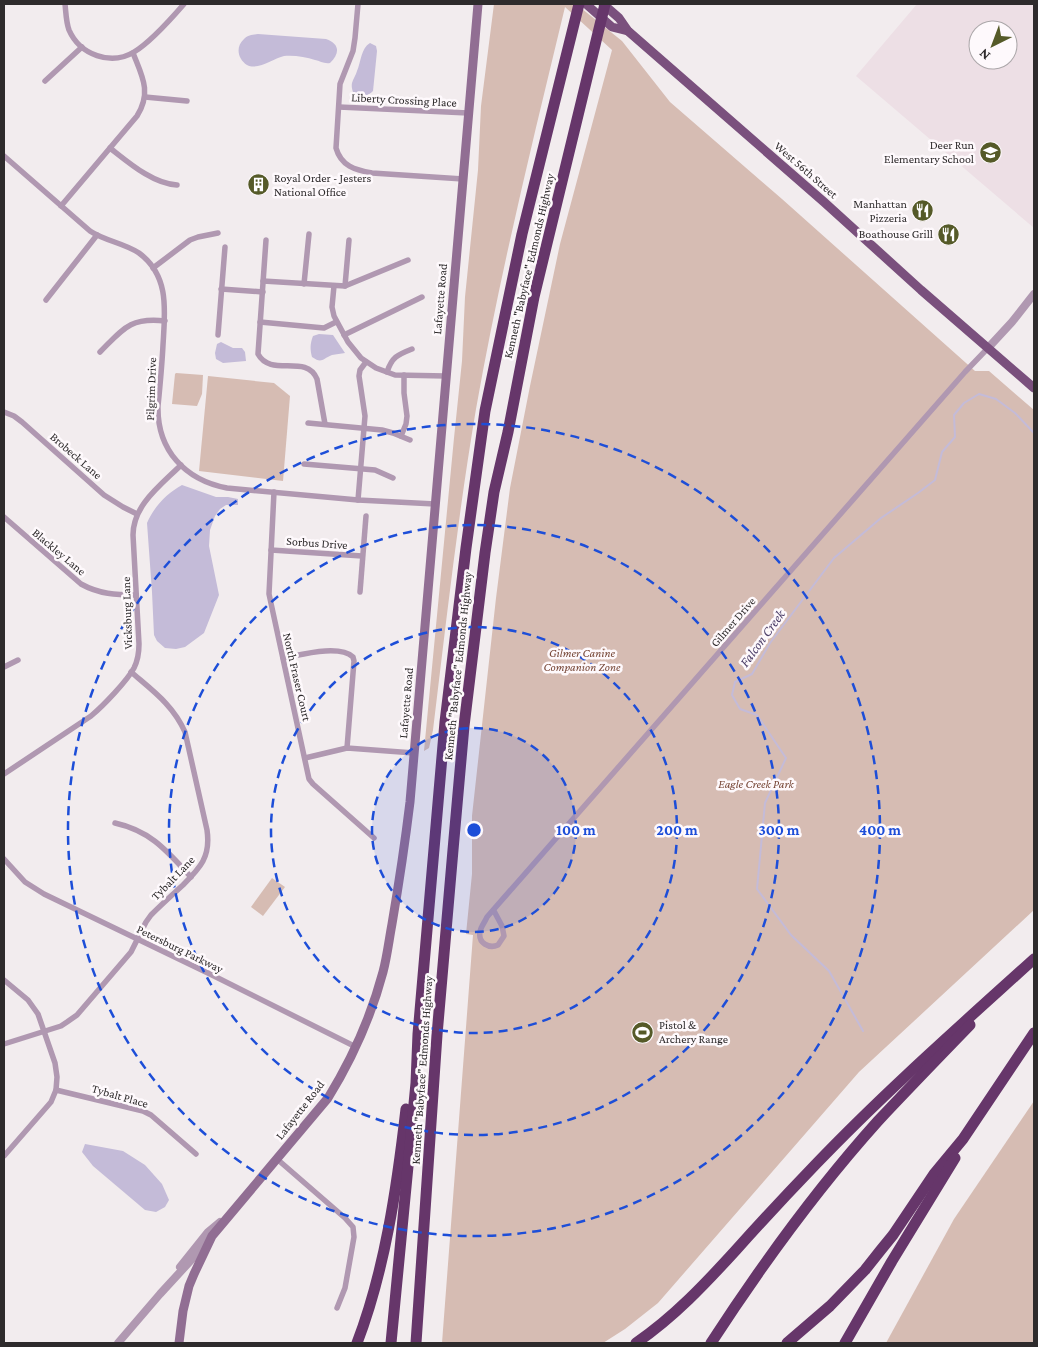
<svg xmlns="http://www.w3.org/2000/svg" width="1038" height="1347" viewBox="0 0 1038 1347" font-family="'Crimson Pro',serif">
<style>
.built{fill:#eddfe5;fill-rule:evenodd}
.green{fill:#d6bcb3}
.water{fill:#c4bbd8}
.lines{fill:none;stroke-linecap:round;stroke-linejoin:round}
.stream{stroke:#c4bbd8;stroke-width:2}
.minor{stroke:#b098b1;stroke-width:5.5}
.tertiary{stroke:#b098b1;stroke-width:8}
.secondary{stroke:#916e93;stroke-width:9}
.primary{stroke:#7a507d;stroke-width:9}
.motorway{stroke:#66366a;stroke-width:11}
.ring{fill:none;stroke:#1d4ed8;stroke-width:2.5;stroke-dasharray:9 6}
.labels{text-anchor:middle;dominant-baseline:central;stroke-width:5;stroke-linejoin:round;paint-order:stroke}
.street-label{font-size:12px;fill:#2e2b2c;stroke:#fef9fc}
.poi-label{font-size:12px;fill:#2e2b2c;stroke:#fef9fc;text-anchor:end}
.park-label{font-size:12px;font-style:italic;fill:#774737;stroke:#fef9fc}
.water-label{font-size:14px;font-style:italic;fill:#50426b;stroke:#fef9fc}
.centre{fill:#1d4ed8;stroke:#fef9fc;stroke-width:2.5}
.ring-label{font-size:15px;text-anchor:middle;font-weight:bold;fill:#1d4ed8;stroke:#fef9fc;stroke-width:5;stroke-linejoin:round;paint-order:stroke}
</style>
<rect width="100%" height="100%" fill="#f2ecee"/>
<path class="built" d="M917 4H1034V228L856 76ZM978 30H1008V60H978Z"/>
<g class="green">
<path d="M494 4H576L622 41 670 102 782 199 975 371H989L1034 410V910L859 1072 658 1303 625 1329 603 1343H442L473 935 466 934 472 874V816L496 598 510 488 530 386 560 244 612 50 565 7C533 140 500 273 476 409 458 515 446 623 433 730L429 748 424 751 454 438 462 361 465 297 478 170 481 106Z"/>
<polygon points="176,373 203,375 202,394 197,406 172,404 175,374"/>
<polygon points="208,376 274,383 290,396 283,481 199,471"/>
<polygon points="272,878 285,887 263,916 251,907"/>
<polygon points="1034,1101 1034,1343 886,1343 954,1219"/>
</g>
<g class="water">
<path d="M258 34 326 39C340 44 340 53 330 63 324 64 320 61 315 60 306 57 294 55 284 56 274 58 258 71 247 65 238 59 235 47 244 39 248 35 253 35 258 34Z"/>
<path d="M370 43 376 46 377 51 373 91C368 96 363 97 356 97 353 93 351 88 352 83 353 79 356 75 357 71 361 62 361 48 370 43Z"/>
<path d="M319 334 333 335 345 353C341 354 336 354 332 355 322 359 322 364 312 357 310 349 310 344 313 336Z"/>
<polygon points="221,342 233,348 242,348 245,352 246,361 223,363 216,359 215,353 217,344"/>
<path d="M182 485 216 497H228L238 499V505H226L220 509 215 516 210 530 209 546 219 595 204 633 185 647 176 649 165 648 157 641 154 635 152 592 147 523C154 507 166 494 182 485Z"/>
<polygon points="85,1144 123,1151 145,1165 162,1184 169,1200 165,1207 156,1212 145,1210 93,1166 82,1152"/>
</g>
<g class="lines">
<polyline class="stream" points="863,1031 829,971 791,935 757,889 765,803 786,758 757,715 740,709 732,695 735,682 752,674 770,643 834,558 881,518 918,493 935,480 942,452 955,437 954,415 964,403 979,394 996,399 1015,413 1034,433"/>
<g class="minor">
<path d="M65 4C66 13 66 22 69 30 80 55 111 66 134 52 151 42 171 19 184 4"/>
<path d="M358 4 355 38 353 51 340 84 336 148C341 166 355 170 372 173L463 179"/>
<polyline points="45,81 82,47"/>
<polyline points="145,97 187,101"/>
<polyline points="339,107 468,113"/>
<path d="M110 148C128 162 153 184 177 185"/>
<path d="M4 156 90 231C105 241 124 243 139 253 170 276 165 311 163 345 162 365 160 386 158 406 157 450 185 480 227 488L358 500 435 504"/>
<path d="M61 206 137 116C152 92 142 76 133 53"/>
<path d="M266 240 258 354C271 378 306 353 317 379L325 424"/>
<polyline points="153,268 190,240 198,237 218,233"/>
<polyline points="263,281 345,286 408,260"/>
<polyline points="304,284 309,234"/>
<polyline points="334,286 332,307 334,316 348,342 361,358 376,368 395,375 446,376"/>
<polyline points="345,286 349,240"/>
<polyline points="221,289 263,292"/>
<polyline points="46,300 97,235"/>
<polyline points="260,322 324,328 336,322"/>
<polyline points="218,335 225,247"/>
<polyline points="344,335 422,297"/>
<path d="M100 352C123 329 130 317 165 321"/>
<path d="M387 372C392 357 397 355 412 349"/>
<polyline points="4,412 14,416 22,422 104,495 123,507 137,514"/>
<polyline points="308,423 382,430 393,433 410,440"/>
<polyline points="401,436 406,424 407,416 404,393 404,375"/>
<polyline points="304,464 375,470 393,478"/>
<polyline points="274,492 269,594 309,779 313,784 374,838"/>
<polyline points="358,500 365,416 359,376 360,370 366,362"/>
<path d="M4 517 81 584C99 594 116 595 136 595"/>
<polyline points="271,550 362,556"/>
<polyline points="360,592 366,516"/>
<path d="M283 658C300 655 339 644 353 657L354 661 347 748"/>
<polyline points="4,667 18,660"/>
<polyline points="305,758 347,748 414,753"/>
<path d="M4 774 91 716C103 706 127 681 134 668 138 660 139 652 139 644L133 535C133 505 161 485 181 465"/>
<path d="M115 823C151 831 167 851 191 877"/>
<polyline points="4,859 25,882 44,894 212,975 356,1047"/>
<path d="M494 911 502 926 504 936 498 945C489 949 478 943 480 932 481 926 485 922 487 917L965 372 988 348"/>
<polyline points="4,980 28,1000 38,1014 55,1063 57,1077 56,1090 51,1102 4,1156"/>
<path d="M4 1044 61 1026 67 1022 77 1015 131 952 146 922 151 915C161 905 172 895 183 885 200 868 211 857 207 830L185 732C173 705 153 691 131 672"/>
<polyline points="56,1090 143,1111 151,1115 196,1154"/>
<polyline points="277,1159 345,1218 353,1227 354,1237 345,1288 337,1308"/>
</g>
<g class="tertiary">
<polyline points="988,348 1012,322 1034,294"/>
<polyline points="180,1267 208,1232 220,1222"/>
<polyline points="118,1343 160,1294 205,1245"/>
</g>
<path class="secondary" d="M179 1343 183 1311 189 1286 194 1274 212 1236 328 1098C352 1059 371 1017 383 972 387 957 389 940 392 924 399 883 405 843 410 802L478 4"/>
<g class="primary">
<polyline points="586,4 612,27 628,31"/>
<polyline points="603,4 619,18 628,31 824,202 921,290 1034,388"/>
</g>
<g class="motorway">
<path d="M357 1343C385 1270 397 1187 406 1109"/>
<polyline points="391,1343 416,1083 418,1034 445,722 466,548 485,411 522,234 579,4"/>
<polyline points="416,1343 437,1035 453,850 464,726 485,553 494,492 508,432 534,297 605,4"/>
<path d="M636 1343C674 1317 705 1284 736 1250 762 1221 789 1192 816 1164 885 1092 960 1026 1034 959"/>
<path d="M711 1343C761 1266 816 1190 878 1121 908 1089 939 1057 970 1025"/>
<polyline points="787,1343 830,1306 865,1270 880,1251 893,1235 934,1174 963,1139 1034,1033"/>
<polyline points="845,1343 892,1261 955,1158"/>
</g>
</g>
<circle cx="474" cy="830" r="102" fill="#1d4ed8" fill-opacity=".12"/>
<g class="ring">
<circle cx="474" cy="830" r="102"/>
<circle cx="474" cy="830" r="203"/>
<circle cx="474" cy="830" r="305"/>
<circle cx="474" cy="830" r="406"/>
</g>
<defs>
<symbol id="school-disc" viewBox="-11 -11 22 22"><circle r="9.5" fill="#555a28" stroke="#fef9fc"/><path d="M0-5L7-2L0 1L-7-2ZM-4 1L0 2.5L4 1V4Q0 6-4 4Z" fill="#fff"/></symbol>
<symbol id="building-disc" viewBox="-11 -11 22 22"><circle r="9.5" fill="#555a28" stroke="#fef9fc"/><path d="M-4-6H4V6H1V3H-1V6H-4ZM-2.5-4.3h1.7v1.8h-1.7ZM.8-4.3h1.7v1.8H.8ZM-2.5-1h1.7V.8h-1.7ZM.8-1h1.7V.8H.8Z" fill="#fff"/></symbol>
<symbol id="restaurant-disc" viewBox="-11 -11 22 22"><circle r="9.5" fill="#555a28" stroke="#fef9fc"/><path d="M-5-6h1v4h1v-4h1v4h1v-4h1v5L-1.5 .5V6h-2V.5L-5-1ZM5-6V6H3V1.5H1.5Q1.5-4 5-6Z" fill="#fff"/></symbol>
<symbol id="stadium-disc" viewBox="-11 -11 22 22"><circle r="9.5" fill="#555a28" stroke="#fef9fc"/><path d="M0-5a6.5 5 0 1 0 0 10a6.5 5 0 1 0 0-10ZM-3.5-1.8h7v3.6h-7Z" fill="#fff"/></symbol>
</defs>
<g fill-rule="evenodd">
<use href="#school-disc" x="978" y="140" width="25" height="25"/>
<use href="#building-disc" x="246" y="172" width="25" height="25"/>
<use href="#restaurant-disc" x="910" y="198" width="25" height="25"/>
<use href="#restaurant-disc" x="936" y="222" width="25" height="25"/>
<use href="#stadium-disc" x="630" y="1020" width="25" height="25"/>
</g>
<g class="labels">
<g class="street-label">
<text transform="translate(404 100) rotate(3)">Liberty Crossing Place</text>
<text transform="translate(806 170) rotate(41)">West 56th Street</text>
<text transform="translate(529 266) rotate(-77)">Kenneth "Babyface" Edmonds Highway</text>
<text transform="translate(440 299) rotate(-85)">Lafayette Road</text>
<text transform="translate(151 389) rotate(-88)">Pilgrim Drive</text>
<text transform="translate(76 456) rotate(41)">Brobeck Lane</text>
<text transform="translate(317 543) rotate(4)">Sorbus Drive</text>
<text transform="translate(59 552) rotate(40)">Blackley Lane</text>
<text transform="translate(127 613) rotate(-92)">Vicksburg Lane</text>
<text transform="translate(733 622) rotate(-49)">Gilmer Drive</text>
<text transform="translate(458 666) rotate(-84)">Kenneth "Babyface" Edmonds Highway</text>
<text transform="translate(297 677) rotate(77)">North Fraser Court</text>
<text transform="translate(406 703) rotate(-85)">Lafayette Road</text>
<text transform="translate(173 878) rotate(-46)">Tybalt Lane</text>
<text transform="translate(180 949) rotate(26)">Petersburg Parkway</text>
<text transform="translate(422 1070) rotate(-86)">Kenneth "Babyface" Edmonds Highway</text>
<text transform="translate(120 1096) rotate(16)">Tybalt Place</text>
<text transform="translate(300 1110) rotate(-52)">Lafayette Road</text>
</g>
<g class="poi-label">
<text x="974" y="145">Deer Run<tspan x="974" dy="14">Elementary School</tspan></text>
<text x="274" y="178" text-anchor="start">Royal Order - Jesters<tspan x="274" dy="14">National Office</tspan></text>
<text x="907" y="204">Manhattan<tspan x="907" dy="14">Pizzeria</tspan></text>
<text x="933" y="234">Boathouse Grill</text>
<text x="659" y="1025" text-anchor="start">Pistol &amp;<tspan x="659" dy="14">Archery Range</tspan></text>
</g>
<g class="park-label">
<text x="582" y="653">Gilmer Canine<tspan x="582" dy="14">Companion Zone</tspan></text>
<text x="756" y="784">Eagle Creek Park</text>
</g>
<g class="water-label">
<text transform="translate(762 638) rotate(-54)">Falcon Creek</text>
</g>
</g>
<circle cx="474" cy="830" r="8" class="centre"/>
<g class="ring-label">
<text x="576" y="835">100 m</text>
<text x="677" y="835">200 m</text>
<text x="779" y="835">300 m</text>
<text x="880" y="835">400 m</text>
</g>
<rect width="1038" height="1347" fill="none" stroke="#2e2b2c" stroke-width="10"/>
<g transform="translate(993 45) rotate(222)"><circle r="24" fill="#fef9fc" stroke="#aba7a9"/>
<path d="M0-4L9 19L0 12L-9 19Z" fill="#555a28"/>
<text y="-8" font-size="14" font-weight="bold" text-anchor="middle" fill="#2e2b2c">N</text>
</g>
</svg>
